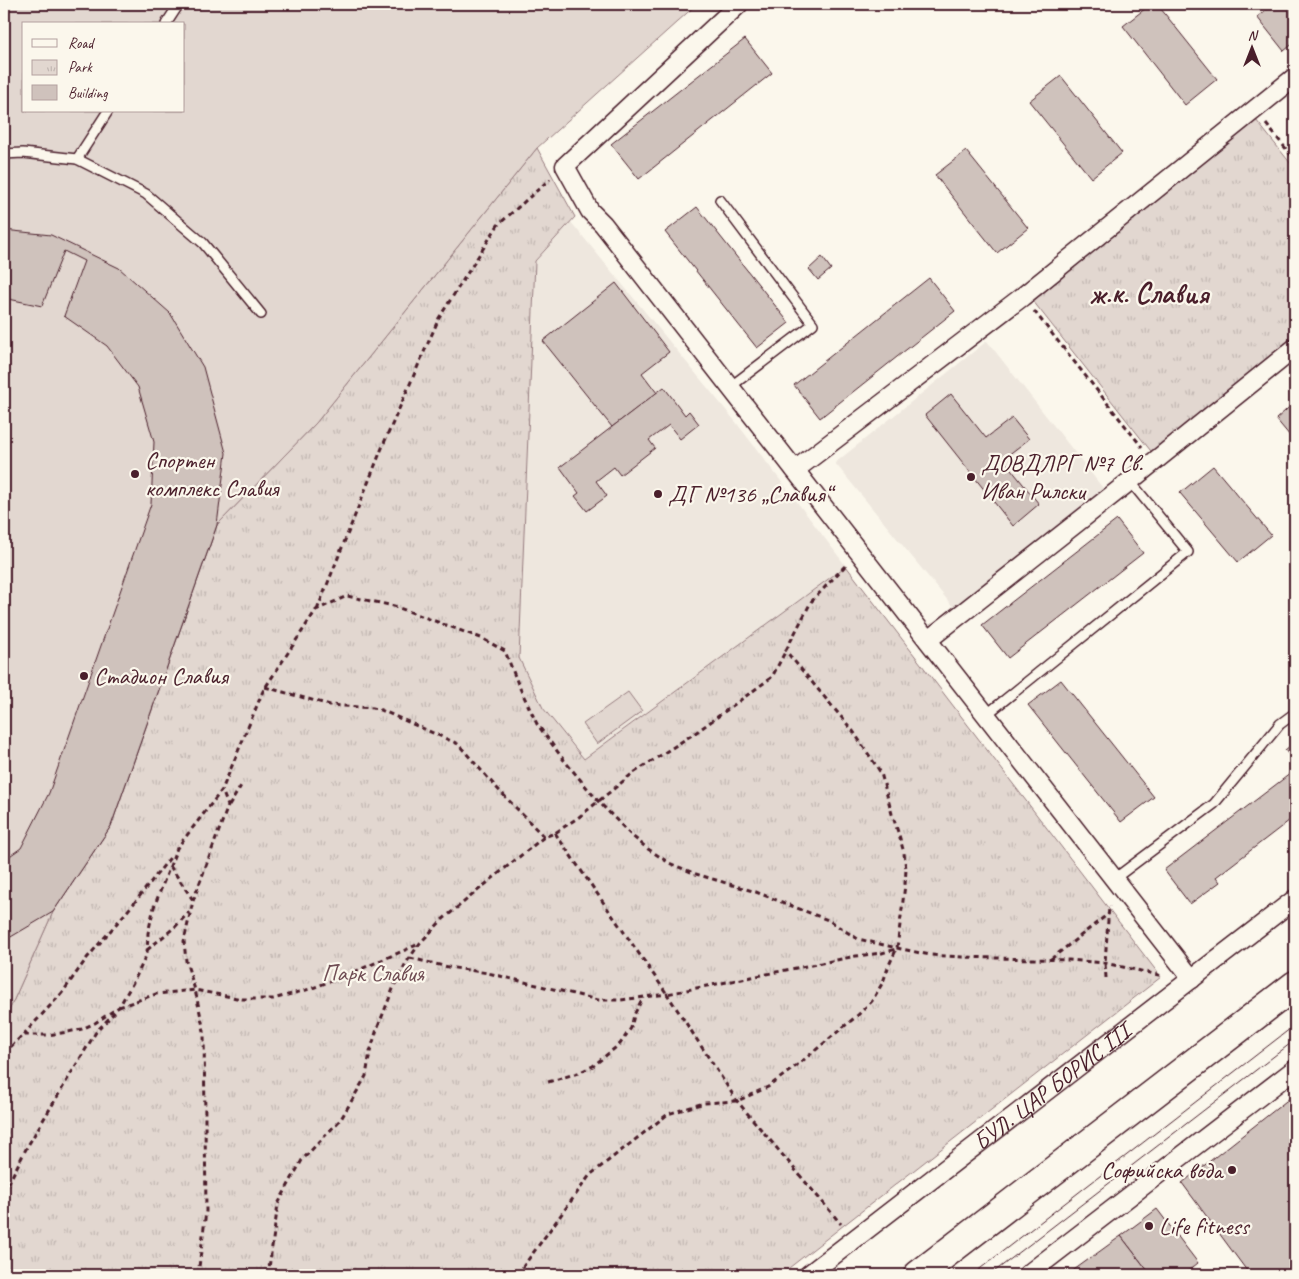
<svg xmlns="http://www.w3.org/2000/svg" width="1299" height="1279" viewBox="0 0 1299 1279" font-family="Caveat,sans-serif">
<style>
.built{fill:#eee7de}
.park{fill:url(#park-tufts);stroke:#967b7e}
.garden{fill:#e2d7d0;stroke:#967b7e;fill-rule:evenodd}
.building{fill:#cfc2bc;stroke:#4a1f2b}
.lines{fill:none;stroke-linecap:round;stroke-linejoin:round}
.service-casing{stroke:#4a1f2b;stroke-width:12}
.minor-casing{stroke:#4a1f2b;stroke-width:21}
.primary-casing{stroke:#4a1f2b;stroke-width:31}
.path{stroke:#4a1f2b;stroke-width:3;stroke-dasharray:5 4;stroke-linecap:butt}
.service{stroke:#fbf7ec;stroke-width:9}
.minor{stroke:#fbf7ec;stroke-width:18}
.primary{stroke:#fbf7ec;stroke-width:28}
.tram{stroke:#4a1f2b;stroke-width:1}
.poi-dot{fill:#4a1f2b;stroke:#fbf7ec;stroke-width:2}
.labels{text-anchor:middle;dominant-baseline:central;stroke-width:4.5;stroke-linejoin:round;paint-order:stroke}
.poi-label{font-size:24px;fill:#4a1f2b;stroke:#fbf7ec;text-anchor:start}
.park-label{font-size:24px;fill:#704d54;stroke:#fbf7ec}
.street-label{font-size:24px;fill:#4a1f2b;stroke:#fbf7ec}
.district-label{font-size:29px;font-weight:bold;fill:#4a1f2b;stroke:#fbf7ec}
</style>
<defs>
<pattern id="park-tufts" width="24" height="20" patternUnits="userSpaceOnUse" patternTransform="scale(1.25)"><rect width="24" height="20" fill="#e2d7d0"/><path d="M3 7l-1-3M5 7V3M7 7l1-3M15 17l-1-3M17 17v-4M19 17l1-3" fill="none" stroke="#c3b8b3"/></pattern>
</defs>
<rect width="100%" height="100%" fill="#fbf7ec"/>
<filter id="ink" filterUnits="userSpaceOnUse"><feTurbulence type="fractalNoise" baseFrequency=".02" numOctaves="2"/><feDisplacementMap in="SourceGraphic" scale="10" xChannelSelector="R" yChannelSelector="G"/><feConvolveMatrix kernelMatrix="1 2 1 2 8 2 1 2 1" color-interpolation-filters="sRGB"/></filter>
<g filter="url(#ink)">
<g class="built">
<polygon points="570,221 735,421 846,566 584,759 543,708 519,658 535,261"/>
<polygon points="987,341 1106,492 954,608 835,463"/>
</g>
<g class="park">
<polygon points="1256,120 1295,169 1295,339 1154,455 1033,301"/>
<polygon points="537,148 575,217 535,261 519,658 543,708 584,759 846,566 1161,977 780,1275 4,1275 4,1022 53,912 111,826 217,525 316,423"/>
</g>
<g class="garden">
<path d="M4 4H697L537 148 316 423 217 525 111 826 53 912 4 1022ZM24 24H184V111H24Z"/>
<polygon points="628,692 642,711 597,744 583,724"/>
</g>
<g class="building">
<polygon points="1151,4 1157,4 1217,79 1185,105 1123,26"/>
<polygon points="1274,4 1295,4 1295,42 1284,51 1257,17"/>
<polygon points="745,39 772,73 639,179 611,144"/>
<polygon points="1061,76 1122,153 1091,178 1029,101"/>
<polygon points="966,151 1028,228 997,253 935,175"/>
<polygon points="697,207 789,323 757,348 665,232"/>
<polygon points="4,230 51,235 119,268 170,313 203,367 226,453 217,525 111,826 53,912 4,941 4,860 21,848 49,793 151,504 154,442 138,387 107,346 64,316 84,261 64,251 42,306 4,298"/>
<polygon points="822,257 831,269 818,280 809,269"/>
<polygon points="929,278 955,311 820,418 794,385"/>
<polygon points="616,283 669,352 642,373 657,393 612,427 543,341"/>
<polygon points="664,387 685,415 689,411 699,424 680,439 669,425 649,440 655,448 620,475 614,467 596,481 607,496 587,511 575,496 579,493 560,467"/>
<polygon points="951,394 986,438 1012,418 1029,439 1003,459 1039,504 1013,526 925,415"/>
<polygon points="1295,402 1295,442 1276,419"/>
<polygon points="1213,466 1271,535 1238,562 1180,493"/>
<polygon points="1117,520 1143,553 1008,658 982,625"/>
<polygon points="1061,680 1154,797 1121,822 1028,705"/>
<polygon points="1295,742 1295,762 1285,750"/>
<polygon points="1295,770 1295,819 1294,817 1216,877 1220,882 1190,904 1164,870"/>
<polygon points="1295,1094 1295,1275 1250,1275 1182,1183"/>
<polygon points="1157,1209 1198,1263 1183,1275 1151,1275 1121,1236"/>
<polygon points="1121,1236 1151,1275 1067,1275 1114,1241"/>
</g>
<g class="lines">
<defs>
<g id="service">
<polyline points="166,24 179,4"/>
<polyline points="4,154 23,153 77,159 146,194 203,243 261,314"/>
<polyline points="77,159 108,111"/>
<polyline points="720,200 813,324 730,387"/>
<polyline points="986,715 1188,552 1130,481"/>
<polyline points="1114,879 1214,804 1280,724 1295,713"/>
</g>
<g id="minor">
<polyline points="739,4 565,166 590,211 603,224 1192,979"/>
<polyline points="795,470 1022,297 1295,77"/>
<polyline points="928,640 1130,481 1295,348"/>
<path id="s1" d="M808 1275 1295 899"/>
<polyline points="1027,1275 1295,1069"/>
</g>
<polyline id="primary" points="918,1275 1295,985"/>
</defs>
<use href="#service" class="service-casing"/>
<use href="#minor" class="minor-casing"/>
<use href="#primary" class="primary-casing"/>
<g class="path">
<polyline points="1266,124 1295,160"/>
<polyline points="1034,311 1142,447"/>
<polyline points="317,610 384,443 439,318 498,225 550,179"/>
<polyline points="265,687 330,705 373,708 381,710 458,744 494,785 544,837"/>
<polyline points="229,806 242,784"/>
<polyline points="555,833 667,994 856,956 882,953 896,949"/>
<polyline points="170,866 193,900"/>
<polyline points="147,950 176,926 189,912"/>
<polyline points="410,958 448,967 488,973 598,1000 621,1000 667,994 737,1101 841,1224"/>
<polyline points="1051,959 1108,914"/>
<polyline points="1106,978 1105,963 1109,906"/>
<polyline points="119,1007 156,994 195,990 242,999 273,999 310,989 347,975 419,944"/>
<polyline points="23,1035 62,993 87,958 135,902 172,855"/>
<polyline points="4,1053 23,1035 47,1035 68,1032 82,1029 95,1023 119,1007 135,979 147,954 148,933 154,907 177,848 222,790 263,691 316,610 347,596 394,606 481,638 505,651 518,684 537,724 563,759 598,801 631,835 648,849 669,863 696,874 756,892 828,920 858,939 897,948 930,955 962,957 1069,960 1105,963 1163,976"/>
<polyline points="548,1082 578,1073 593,1066 620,1044 631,1028 634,1015 643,997"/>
<polyline points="4,1192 27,1147 96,1032 115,1012"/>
<polyline points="198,1275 206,1211 204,1031 195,990 186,961 184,941 193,901 228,806 222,790"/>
<polyline points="268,1275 278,1204 302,1160 341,1119 366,1076 370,1052 377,1029 395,984 406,963 420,943 442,920 504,869 544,837 555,833 579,817 632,774 698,731 772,677 811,602 845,566"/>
<polyline points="517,1275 590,1175 668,1114 704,1103 737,1101 768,1087 800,1063 858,1015 872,1001 883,982 889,965 897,948 905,885 906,869 904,853 899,835 892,814 881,773 853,731 785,650"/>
</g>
<use href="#service" class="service"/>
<use href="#minor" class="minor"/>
<use href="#primary" class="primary"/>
<g class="tram">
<polyline points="972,1275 1295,1025"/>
<polyline points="990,1275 1295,1040"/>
</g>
</g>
</g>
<g class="poi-dot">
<circle cx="135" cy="474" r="5"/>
<circle cx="971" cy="477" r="5"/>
<circle cx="658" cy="494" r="5"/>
<circle cx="84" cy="676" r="5"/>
<circle cx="1232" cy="1170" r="5"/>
<circle cx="1149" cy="1226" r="5"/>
</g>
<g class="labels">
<g class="poi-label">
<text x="145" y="460">Спортен<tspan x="145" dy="28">комплекс Славия</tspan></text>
<text x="981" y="463">ДОВДЛРГ №7 Св.<tspan x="981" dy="28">Иван Рилски</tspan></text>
<text x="668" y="494">ДГ №136 „Славия“</text>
<text x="94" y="676">Стадион Славия</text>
<text x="1222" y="1170" text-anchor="end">Софийска вода</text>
<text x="1159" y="1226">Life fitness</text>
</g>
<g class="park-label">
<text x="373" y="973">Парк Славия</text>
</g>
<g class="street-label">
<text stroke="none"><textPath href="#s1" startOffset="308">БУЛ. ЦАР БОРИС III</textPath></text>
</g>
<g class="district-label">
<text x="1149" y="293">ж.к. Славия</text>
</g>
</g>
<rect width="1299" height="1279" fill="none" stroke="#fbf7ec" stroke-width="20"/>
<rect x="10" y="10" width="1279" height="1259" fill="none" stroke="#4a1f2b" stroke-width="2" filter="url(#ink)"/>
<rect x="22" y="22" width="162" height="90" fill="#fbf7ec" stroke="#b4a19f"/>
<rect x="32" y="39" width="25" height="8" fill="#fbf7ec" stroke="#b4a19f"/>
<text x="68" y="48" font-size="15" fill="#4a1f2b">Road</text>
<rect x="32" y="60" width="25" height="15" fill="url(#park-tufts)" stroke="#b4a19f"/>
<text x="68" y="72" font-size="15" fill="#4a1f2b">Park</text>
<rect x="32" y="85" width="25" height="15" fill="#cfc2bc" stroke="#b4a19f"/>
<text x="68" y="98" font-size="15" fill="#4a1f2b">Building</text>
<g transform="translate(1252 48)" stroke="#fbf7ec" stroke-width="4" paint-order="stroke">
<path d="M0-4L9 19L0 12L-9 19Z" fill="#4a1f2b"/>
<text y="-8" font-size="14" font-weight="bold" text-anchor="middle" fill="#4a1f2b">N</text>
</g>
</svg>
